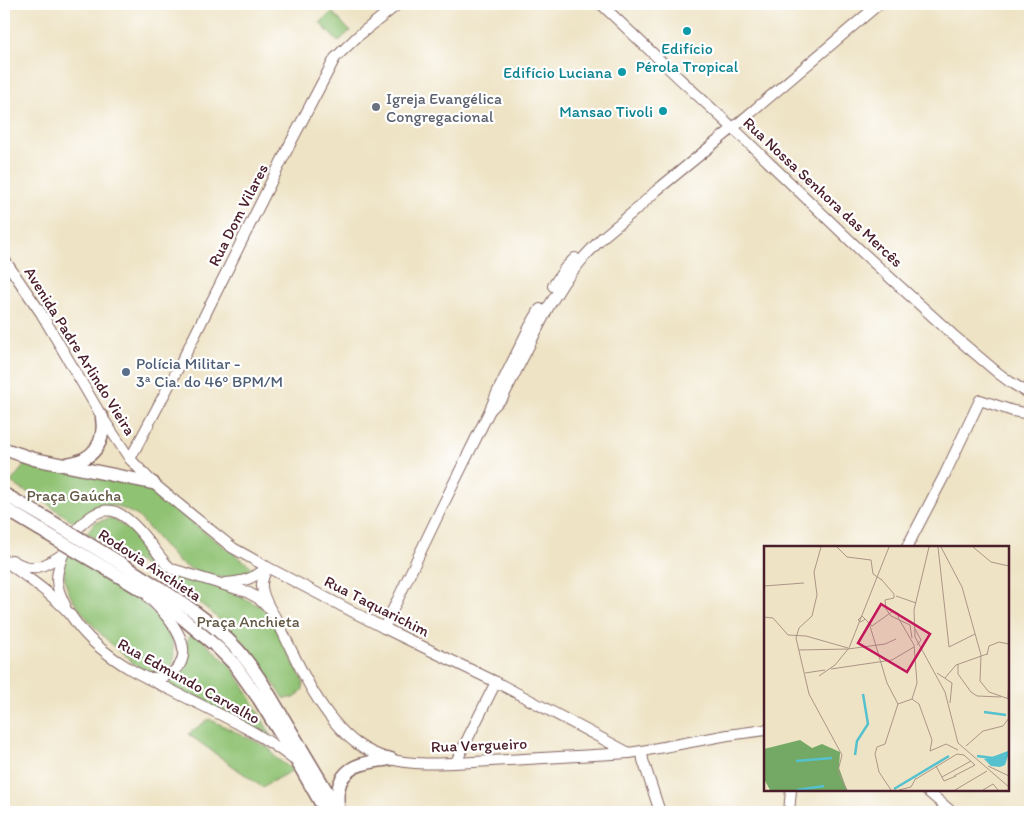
<svg xmlns="http://www.w3.org/2000/svg" width="1034" height="816" viewBox="0 0 1034 816" font-family="Itim,sans-serif">
<style>
.park{fill:#90c273;stroke:#6d704f}
.lines{fill:none;stroke-linecap:round;stroke-linejoin:round}
.secondary-casing{stroke:#836461;stroke-width:12}
.highway-casing{stroke:#836461;stroke-width:15}
.secondary{stroke:#fff;stroke-width:10}
.highway{stroke:#fff;stroke-width:12}
.highway-bridge-casing{stroke:#836461;stroke-width:15;stroke-linecap:butt}
.highway-bridge{stroke:#fff;stroke-width:12}
.culture-dot{fill:#0f9aa8;stroke:#fff;stroke-width:2}
.worship-dot{fill:#6b7280;stroke:#fff;stroke-width:2}
.service-dot{fill:#5c6f8a;stroke:#fff;stroke-width:2}
.labels{text-anchor:middle;dominant-baseline:central;stroke-width:4.5;stroke-linejoin:round;paint-order:stroke}
.culture-label{font-size:16px;fill:#0d838f;stroke:#fff;text-anchor:end}
.worship-label{font-size:16px;fill:#5b616d;stroke:#fff;text-anchor:start}
.street-label{font-size:16px;fill:#4a1f2b;stroke:#fff}
.service-label{font-size:16px;fill:#4e5e75;stroke:#fff;text-anchor:start}
.park-label{font-size:16px;fill:#625844;stroke:#fff}
.inset-river{fill:none;stroke:#55c1cf;stroke-width:2.5}
.inset-road{fill:none;stroke:#ac9587;stroke-width:1}
.view{fill:#c2185b;fill-opacity:0.15;stroke:#c2185b;stroke-width:2.5}
.inset-edge{fill:none;stroke:#4a1f2b;stroke-width:2.5}
</style>
<rect width="100%" height="100%" fill="#fff"/>
<filter id="ink" filterUnits="userSpaceOnUse"><feTurbulence type="fractalNoise" baseFrequency=".02" numOctaves="2"/><feDisplacementMap in="SourceGraphic" scale="10" xChannelSelector="R" yChannelSelector="G"/><feConvolveMatrix kernelMatrix="1 2 1 2 8 2 1 2 1" color-interpolation-filters="sRGB"/></filter>
<filter id="wash" filterUnits="userSpaceOnUse"><feTurbulence type="fractalNoise" baseFrequency=".0096" numOctaves="4" result="noise"/><feDisplacementMap in="SourceGraphic" scale="20" xChannelSelector="R" yChannelSelector="G"/><feGaussianBlur stdDeviation="1.12" result="paint"/><feColorMatrix in="noise" values="0 0 0 0 0 0 0 0 0 0 0 0 0 0 0 0 0 1.4 0 .05"/><feComposite in="paint" operator="in"/></filter>
<g filter="url(#wash)">
<rect width="100%" height="100%" fill="#eee3c5"/>
<g class="park">
<polygon points="332,12 350,31 338,42 320,23"/>
<polygon points="26,463 56,472 85,474 150,485 180,514 256,570 247,577 232,578 215,577 195,571 178,562 138,516 117,506 102,505 88,512 75,523 43,501 18,487 11,482"/>
<polygon points="111,518 132,532 168,572 219,587 260,606 271,619 303,681 303,689 295,698 284,698 246,645 211,612 175,583 87,533 94,523"/>
<path d="M68 553 72 554C101 574 162 607 172 642 174 650 174 657 173 665L162 673C158 673 154 673 150 672 129 667 83 617 72 598 67 591 64 578 64 568 64 563 67 558 68 553Z"/>
<path d="M194 633 230 665 246 690 272 737 164 684C171 680 179 676 184 670 192 658 180 641 194 633Z"/>
<polygon points="209,719 269,748 276,758 293,770 262,787 188,734"/>
</g>
</g>
<g filter="url(#ink)">
<g class="lines">
<defs>
<g id="secondary">
<polyline points="601,4 681,80 733,128 861,251 953,335 998,373 1010,382 1030,394"/>
<polyline points="4,259 41,313 102,417 130,459 153,483 193,516 233,548 267,567 384,628 496,682 629,753"/>
<polyline points="553,286 565,268 575,258"/>
<polyline points="490,410 503,397 549,306 564,282 585,256 603,237 638,208 657,190 733,128 879,4"/>
<polyline points="130,459 182,361 291,142 335,58 358,36 398,4"/>
<polyline points="907,547 944,476 980,400 1013,411 1030,414"/>
<path d="M4 560C26 577 50 592 69 613 73 618 76 623 80 628 94 645 112 658 130 669 142 676 155 682 167 688 210 710 255 729 293 759"/>
<path d="M12 560C33 574 45 566 63 554"/>
<path d="M267 567C265 572 263 577 262 583 261 594 271 611 277 620 296 660 320 716 356 743 366 750 379 756 390 759 414 766 449 763 474 762 525 759 577 756 629 753L642 751 728 735 765 730"/>
<path d="M225 583C243 582 252 579 267 568"/>
<path d="M65 605C61 597 57 589 57 580 57 556 85 501 116 512 135 520 153 548 166 564L172 569 247 592 258 598 268 608"/>
<polyline points="384,628 441,509 490,410 497,393 530,326 540,309"/>
<path d="M147 678C152 678 158 678 163 677 169 675 175 671 179 666 194 643 164 612 149 598"/>
<polyline points="642,751 643,760 660,812"/>
<polyline points="456,762 496,682"/>
<polyline points="926,790 952,812"/>
<polyline points="789,812 791,790"/>
</g>
<g id="highway">
<polyline points="4,449 34,459 153,483"/>
<path d="M67 464C93 460 106 443 102 417"/>
<polyline points="4,494 44,517"/>
<polyline points="4,508 39,529"/>
<path d="M122 564C162 590 205 614 238 650 247 660 255 672 263 684L339 812"/>
<polyline points="117,575 167,605 218,648 234,664 259,699 298,763 326,812"/>
<path d="M338 811C338 805 337 798 338 791 342 763 369 762 391 759"/>
</g>
</defs>
<use href="#secondary" class="secondary-casing"/>
<use href="#highway" class="highway-casing"/>
<use href="#secondary" class="secondary"/>
<use href="#highway" class="highway"/>
<defs>
<g id="highway-bridge">
<polyline points="44,517 122,564"/>
<polyline points="39,529 117,575"/>
</g>
</defs>
<use href="#highway-bridge" class="highway-bridge-casing"/>
<use href="#highway-bridge" class="highway-bridge"/>
</g>
</g>
<g class="culture-dot">
<circle cx="687" cy="31" r="5"/>
<circle cx="622" cy="72" r="5"/>
<circle cx="663" cy="111" r="5"/>
</g>
<circle class="worship-dot" cx="376" cy="107" r="5"/>
<circle class="service-dot" cx="126" cy="372" r="5"/>
<g class="labels">
<g class="culture-label">
<text x="687" y="48" text-anchor="middle">Edifício<tspan x="687" dy="18">Pérola Tropical</tspan></text>
<text x="612" y="72">Edifício Luciana</text>
<text x="653" y="111">Mansao Tivoli</text>
</g>
<g class="worship-label">
<text x="386" y="98">Igreja Evangélica<tspan x="386" dy="18">Congregacional</tspan></text>
</g>
<g class="street-label">
<text transform="translate(823 192) rotate(43)">Rua Nossa Senhora das Mercês</text>
<text transform="translate(238 215) rotate(-63)">Rua Dom Vilares</text>
<text transform="translate(80 351) rotate(58)">Avenida Padre Arlindo Vieira</text>
<text transform="translate(150 565) rotate(33)">Rodovia Anchieta</text>
<text transform="translate(377 606) rotate(27)">Rua Taquarichim</text>
<text transform="translate(189 681) rotate(29)">Rua Edmundo Carvalho</text>
<text transform="translate(479 745) rotate(-2)">Rua Vergueiro</text>
</g>
<g class="service-label">
<text x="136" y="363">Polícia Militar -<tspan x="136" dy="18">3ª Cia. do 46º BPM/M</tspan></text>
</g>
<g class="park-label">
<text x="74" y="495">Praça Gaúcha</text>
<text x="248" y="621">Praça Anchieta</text>
</g>
</g>
<g transform="translate(764 546)">
<rect width="245" height="245" fill="#eee3c5"/>
<path d="M36 194 48 202 58 198 76 206 75 222 83 244H6L0 233V203Z" fill="#74a865"/>
<path d="M245 207 241 219 236 221 227 220 220 213Z" fill="#55c1cf"/>
<path class="inset-river" d="M220 166 242 169M91 209 93 195 104 178 99 148M213 210 229 212 245 206M32 215 68 212M130 243 185 210M33 244 60 240"/>
<path class="inset-road" d="M57 1 50 26 53 49 48 70 35 82 32 92 45 148 78 209 74 225 83 244M73 1 83 11 107 14 109 28 118 34M165 1 150 64 151 91 181 146 194 197 245 241M174 1 185 101M177 1 198 41 217 109 216 135 225 146 245 153M209 1 227 16 245 20M117 33 130 48M0 40 40 37M130 48V52L121 54 122 63 127 70 146 79 148 92M132 50 152 57M0 71 9 72 24 89 42 90 84 102M101 73 97 76 94 74 98 70 104 76 106 80 123 137 134 158 121 198 113 201 111 208 115 226 127 244M106 78 108 80 129 65 135 68 134 73M151 83 157 94 153 99M185 101 211 88M35 104 84 103 121 98 132 93M223 109 225 100 235 96 245 98M194 118V128L207 146 213 150 237 151M67 123 128 114 150 101M41 127 61 124M173 127 188 137 186 157M55 130 71 119 85 102 125 1M181 132 192 119 223 108M244 152 245 128M148 153 155 158 168 194 166 205M134 158 148 153 153 137 150 99 135 73M202 200 219 185 239 180 245 172M166 205 182 198 194 204M172 220 180 235 192 230M224 220 245 230M178 231 207 215M152 233 193 208 200 209 211 219 190 230M135 244 147 241 152 232M191 244 223 225M219 244 229 238 234 244"/>
<path class="view" d="M117 58 166 88 143 126 94 97Z"/>
<rect width="245" height="245" class="inset-edge"/>
</g>
<rect width="1034" height="816" fill="none" stroke="#fff" stroke-width="20"/>
</svg>
